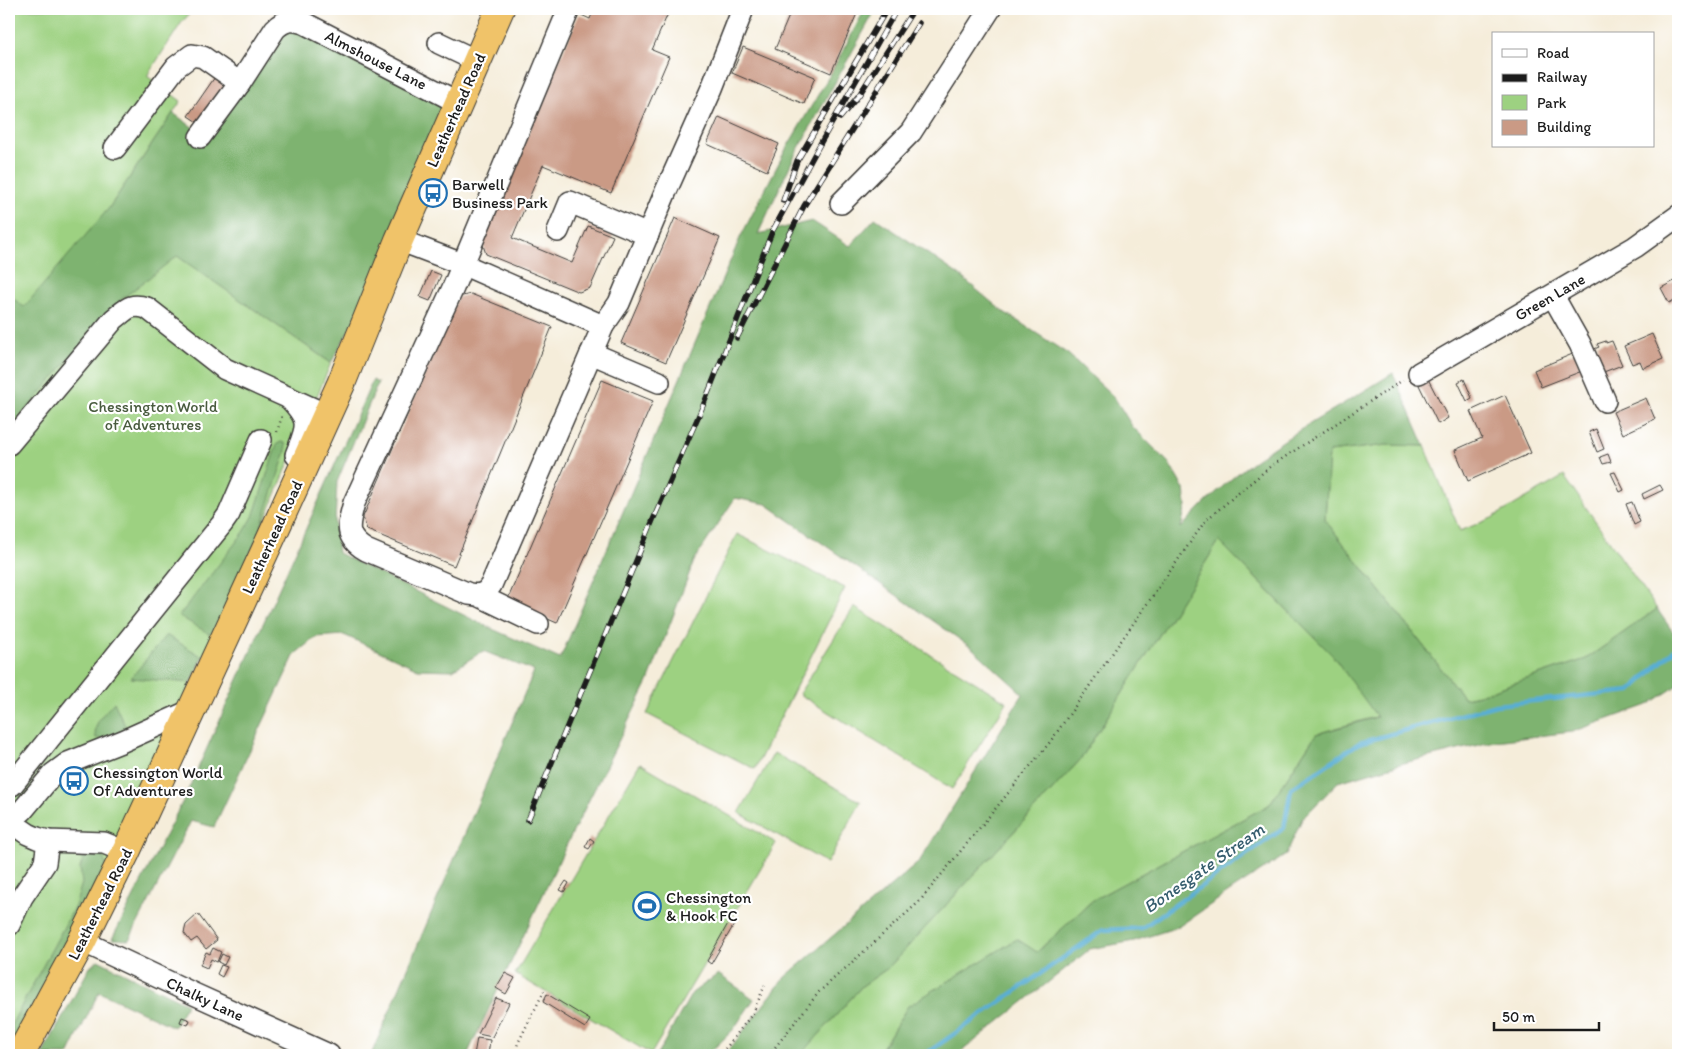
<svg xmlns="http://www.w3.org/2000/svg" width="1687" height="1064" viewBox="0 0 1687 1064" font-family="Itim,sans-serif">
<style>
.green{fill:#9dd181;stroke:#5c764e}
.forest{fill:#7eb36f;stroke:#4d6846}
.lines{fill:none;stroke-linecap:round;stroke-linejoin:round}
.stream{stroke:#58aed4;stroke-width:4.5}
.building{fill:#ca9a85}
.minor-casing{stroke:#3d3b38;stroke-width:24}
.highway-casing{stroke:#3d3b38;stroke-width:30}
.path{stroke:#3d3b38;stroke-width:2.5;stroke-dasharray:1 4;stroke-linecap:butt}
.minor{stroke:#fff;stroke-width:21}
.highway{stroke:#f0c369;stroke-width:28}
.rail-casing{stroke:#1c1c1c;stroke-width:5.5}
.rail{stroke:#fff;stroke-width:4;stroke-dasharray:11;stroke-linecap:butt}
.labels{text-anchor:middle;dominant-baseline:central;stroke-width:4.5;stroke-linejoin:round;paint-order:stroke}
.street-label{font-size:16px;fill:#1c1c1c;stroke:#fff}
.poi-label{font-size:16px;fill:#1c1c1c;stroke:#fff;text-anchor:start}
.park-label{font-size:16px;fill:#495b3f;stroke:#fff}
.water-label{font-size:18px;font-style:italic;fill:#375e6f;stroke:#fff}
</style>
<rect width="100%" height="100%" fill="#fff"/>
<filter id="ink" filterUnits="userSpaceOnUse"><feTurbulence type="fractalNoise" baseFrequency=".02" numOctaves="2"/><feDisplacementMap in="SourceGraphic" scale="10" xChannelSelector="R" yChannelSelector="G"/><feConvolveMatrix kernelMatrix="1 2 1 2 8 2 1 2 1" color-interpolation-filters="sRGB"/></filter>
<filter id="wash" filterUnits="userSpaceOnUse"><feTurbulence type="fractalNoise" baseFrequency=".0096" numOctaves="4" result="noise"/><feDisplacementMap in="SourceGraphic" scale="20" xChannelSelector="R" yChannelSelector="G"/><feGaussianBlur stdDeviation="1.12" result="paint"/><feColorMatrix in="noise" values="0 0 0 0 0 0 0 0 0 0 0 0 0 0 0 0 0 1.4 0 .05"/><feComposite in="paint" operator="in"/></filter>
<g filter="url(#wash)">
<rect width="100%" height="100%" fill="#f5edda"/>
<g class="green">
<polygon points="9,9 194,9 182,22 147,76 181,101 109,208 331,363 257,539 107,869 9,1046"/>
<polygon points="1387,445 1425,446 1460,531 1492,518 1564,476 1657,609 1586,659 1479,695 1464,698 1325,520 1329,452"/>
<polygon points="737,534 845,588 755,769 647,714"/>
<polygon points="1219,541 1333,656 1378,716 1316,734 1269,805 1093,900 1037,952 908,1006 878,1055 801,1055 862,986 888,968 1080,760"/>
<polygon points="854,607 1007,702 952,789 799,694"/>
<polygon points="774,753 861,802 827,863 739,813"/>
<polygon points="640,763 776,843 651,1054 515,974"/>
</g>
<g class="forest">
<path d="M865 9H876L795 155 758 234 812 221 850 246 875 218 959 275 1001 310 1068 354 1114 397 1132 426 1168 462 1184 489 1186 505 1181 528C1202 505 1226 482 1251 463 1296 430 1346 403 1393 373L1425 446 1387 445 1329 452 1325 520 1464 698 1479 695 1586 659 1657 609 1673 632 1678 630V685L1648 705 1572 732 1495 741 1404 763 1338 782 1302 819 1286 855 1232 890 1178 927 1134 941 1090 949 957 1055H878L908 1006 1017 939 1037 952 1093 900 1269 805 1316 734 1377 717 1333 656 1219 541 1080 760 888 968 862 986 801 1055H725L785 977 919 862 1023 694 972 648 766 504 735 498 694 561 648 682 567 844 467 1055H371L534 671 483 651 453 670 418 669 344 635 316 637 295 654 214 827 191 821 129 940 112 939 184 799 373 380 378 383 337 482 335 523 338 553 490 628 560 659 740 238 786 149 831 73Z"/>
<polygon points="300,29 448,106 364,303 331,363 177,256 118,302 9,430 9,295 24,307 109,208 173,113 208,138 284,30"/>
<polygon points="281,442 285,443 286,451 257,539 213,636 179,616 244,532 253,517 277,444"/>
<polygon points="166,635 203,657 191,683 131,678"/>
<path d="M114 702 128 732 102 739 96 738C92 723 105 713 114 702Z"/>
<polygon points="84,856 103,857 107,869 9,1055 9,1029 75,906 82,883 80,868"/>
<polygon points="98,960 187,1004 174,1027 99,992 68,1055 42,1055 90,967"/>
<polygon points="718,974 754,999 733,1030 707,1055 657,1055 692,993"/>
</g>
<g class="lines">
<polyline class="stream" points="924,1055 1103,930 1142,928 1284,828 1291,789 1359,743 1496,705 1630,691 1674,650 1678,653"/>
</g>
<g id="blocks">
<g class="building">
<polygon points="594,9 670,9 652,50 669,57 611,193 543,165 512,238 572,263 588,226 613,236 590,288 579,292 486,254 482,242 579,14 590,19"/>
<polygon points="792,9 859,9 831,73 775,49"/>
<polygon points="743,47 815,77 804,104 732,73"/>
<polygon points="215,77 228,86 202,125 188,116"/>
<polygon points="719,117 779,144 767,171 707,144"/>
<polygon points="675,218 720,238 666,362 621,343"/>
<polygon points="431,271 441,275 430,301 420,297"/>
<polygon points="1678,279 1678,298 1669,303 1661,288"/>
<polygon points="471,294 552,327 454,566 367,530 363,517 458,297"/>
<polygon points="1652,334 1663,359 1643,368 1640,361 1632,364 1624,346"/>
<polygon points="1606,341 1606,343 1612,341 1622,365 1601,373 1592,350 1599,347 1597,344"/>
<polygon points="1575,353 1582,371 1541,387 1534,370"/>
<polygon points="1428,379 1448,418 1438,424 1419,385"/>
<polygon points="1464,379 1472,398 1467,401 1458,382"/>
<polygon points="602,380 653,401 557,623 507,601"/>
<polygon points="1505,395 1531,453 1468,481 1455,450 1482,438 1470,411"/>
<polygon points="1646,398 1655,419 1623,434 1613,412"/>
<polygon points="1596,429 1604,449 1597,452 1589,432"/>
<polygon points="1608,454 1611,462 1603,464 1600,457"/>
<polygon points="1615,472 1624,490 1620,492 1611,473"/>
<polygon points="1660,485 1663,490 1644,499 1642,494"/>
<polygon points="1632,502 1640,522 1634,525 1626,504"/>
<polygon points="590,838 594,841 589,849 585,847"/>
<polygon points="566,881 569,883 564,892 560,890"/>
<polygon points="198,914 217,940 206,949 197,938 191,942 184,933 186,925"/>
<polygon points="730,920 735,923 711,964 707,961"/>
<polygon points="213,948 221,952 217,962 211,959 207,968 200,965 206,952 210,954"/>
<polygon points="222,954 228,957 224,965 218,962"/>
<polygon points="221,965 227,967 222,977 217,974"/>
<polygon points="505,973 515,978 506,994 496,988"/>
<polygon points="547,994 590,1020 585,1028 543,1002"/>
<polygon points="496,998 509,1003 492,1037 478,1034"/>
<polygon points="182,1017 190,1020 188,1025 180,1022"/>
<polygon points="477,1038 490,1040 488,1055 474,1055"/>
</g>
</g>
</g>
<g filter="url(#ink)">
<use href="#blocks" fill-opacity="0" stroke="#3d3b38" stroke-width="1"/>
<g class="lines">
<defs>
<g id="minor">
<polyline points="439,43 477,61"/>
<path d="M200 137 240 83 275 29C284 20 292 19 304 23L459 103"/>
<polyline points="115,148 176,67 192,55 203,57 240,83"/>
<polyline points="841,203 911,132 990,9"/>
<polyline points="558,231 570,202 648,235"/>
<polyline points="399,240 462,264 603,326"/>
<polyline points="1553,296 1580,344 1605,401"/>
<polyline points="591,353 659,382"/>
<polyline points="1419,373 1635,247 1678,216"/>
<path d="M289 398C312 422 307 426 296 455"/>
<path d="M9 444 114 319C127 309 130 303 147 308L225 369 327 415"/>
<polyline points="478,595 486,592 491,585 603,326 619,303 666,191 712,88 743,9"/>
<path d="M538 624 478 595 469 594 366 550C344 537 348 525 354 503L453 288 569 9"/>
<polyline points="12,785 222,524 229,514 261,440"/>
<polyline points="9,815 22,811 53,774 68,763 123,741 192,710"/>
<polyline points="9,821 28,834 37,838 48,841 104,843 126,852"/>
<polyline points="9,925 22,897 45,863 48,841"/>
<polyline points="82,941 194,994 329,1055"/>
</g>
<polyline id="highway" points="20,1055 82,941 126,852 272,536 341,384 399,240 500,9"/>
</defs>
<use href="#minor" class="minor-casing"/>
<use href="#highway" class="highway-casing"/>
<g class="path">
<polyline points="277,432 282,416"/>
<polyline points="515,1055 518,1043 544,991"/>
<polyline points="651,1055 651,1054"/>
<polyline points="717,1055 726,1048 753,1013 765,985"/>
<polyline points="769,1055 819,992 919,902 1050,742 1206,520 1271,466 1403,380"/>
</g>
<use href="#minor" class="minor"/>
<use href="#highway" class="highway"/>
<defs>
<g id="rail">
<polyline points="840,118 859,95 914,9"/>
<polyline points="783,201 797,161 887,9"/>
<polyline points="737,338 804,206 919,23"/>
<polyline points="528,820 653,520 705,401 772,232 820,144 897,9"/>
</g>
</defs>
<use href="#rail" class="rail-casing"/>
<use href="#rail" class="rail"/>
</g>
</g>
<defs>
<symbol id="bus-ring" viewBox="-11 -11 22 22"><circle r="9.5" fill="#fff" stroke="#1f6fb2" stroke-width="1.5"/><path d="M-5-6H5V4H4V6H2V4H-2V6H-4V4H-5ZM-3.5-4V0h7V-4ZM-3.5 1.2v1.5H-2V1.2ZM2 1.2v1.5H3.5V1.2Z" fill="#1f6fb2"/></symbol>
<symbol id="stadium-ring" viewBox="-11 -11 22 22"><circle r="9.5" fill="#fff" stroke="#1f6fb2" stroke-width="1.5"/><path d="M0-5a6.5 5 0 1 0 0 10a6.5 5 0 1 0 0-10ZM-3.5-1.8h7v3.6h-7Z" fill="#1f6fb2"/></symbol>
</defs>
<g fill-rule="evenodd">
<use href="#bus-ring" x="417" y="177" width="32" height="32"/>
<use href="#bus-ring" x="58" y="765" width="32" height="32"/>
<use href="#stadium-ring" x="631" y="890" width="32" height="32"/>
</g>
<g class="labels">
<g class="street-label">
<text transform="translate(376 60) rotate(27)">Almshouse Lane</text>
<text transform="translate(456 110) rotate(-66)">Leatherhead Road</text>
<text transform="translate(1550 297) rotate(-30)">Green Lane</text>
<text transform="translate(272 537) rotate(-65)">Leatherhead Road</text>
<text transform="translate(100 904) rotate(-63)">Leatherhead Road</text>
<text transform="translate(205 999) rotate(25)">Chalky Lane</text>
</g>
<g class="poi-label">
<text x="452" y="184">Barwell<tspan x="452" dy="18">Business Park</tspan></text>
<text x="93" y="772">Chessington World<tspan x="93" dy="18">Of Adventures</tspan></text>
<text x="666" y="897">Chessington<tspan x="666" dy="18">&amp; Hook FC</tspan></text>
</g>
<g class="park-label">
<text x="153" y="406">Chessington World<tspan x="153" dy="18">of Adventures</tspan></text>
</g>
<g class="water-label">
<text transform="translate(1204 868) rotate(-35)">Bonesgate Stream</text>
</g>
</g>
<rect width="1687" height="1064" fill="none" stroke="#fff" stroke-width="30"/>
<rect x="1492" y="32" width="162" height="115" fill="#ffffff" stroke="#a4a4a4"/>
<rect x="1502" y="49" width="25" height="8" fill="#ffffff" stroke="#a4a4a4"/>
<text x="1537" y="58" font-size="15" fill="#1c1c1c">Road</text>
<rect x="1502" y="74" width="25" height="8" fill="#1c1c1c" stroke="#a4a4a4"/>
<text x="1537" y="82" font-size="15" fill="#1c1c1c">Railway</text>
<rect x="1502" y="95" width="25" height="15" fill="#9dd181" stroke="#a4a4a4"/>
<text x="1537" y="108" font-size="15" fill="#1c1c1c">Park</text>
<rect x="1502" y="120" width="25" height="15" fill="#ca9a85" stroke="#a4a4a4"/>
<text x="1537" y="132" font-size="15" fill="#1c1c1c">Building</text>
<path d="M1494 1022v8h105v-8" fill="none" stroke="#1c1c1c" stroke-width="2.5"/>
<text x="1502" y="1022" font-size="15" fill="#1c1c1c" stroke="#ffffff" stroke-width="4" paint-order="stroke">50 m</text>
</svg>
